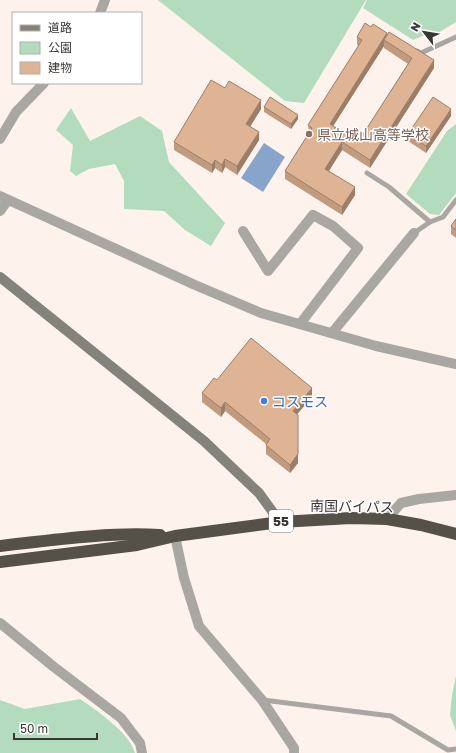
<svg xmlns="http://www.w3.org/2000/svg" width="456" height="753" viewBox="0 0 456 753" font-family="'Golos Text','Noto Sans JP',sans-serif">
<style>
.green{fill:#b2dcbd}
.water{fill:#87a5cb}
.lines{fill:none;stroke-linecap:round;stroke-linejoin:round}
.lane{stroke:#aaa7a3;stroke-width:5}
.street{stroke:#aaa7a3;stroke-width:10}
.secondary{stroke:#85827b;stroke-width:10}
.highway{stroke:#555148;stroke-width:12}
.wall{fill:#c09b80;fill-rule:evenodd}
.shaded-wall{fill:#9c7e68}
.building{fill:#dfb495;stroke:#9c7e68}
.education-dot{fill:#8d6e63;stroke:#fff;stroke-width:1.5}
.shop-dot{fill:#3f7fe0;stroke:#fff;stroke-width:1.5}
.labels{text-anchor:middle;dominant-baseline:central;stroke-width:3;stroke-linejoin:round;paint-order:stroke}
.shield{fill:#fff;stroke:#757270;stroke-width:1}
.shield-label{font-size:13px;font-weight:bold;fill:#3a3633}
.education-label{font-size:14px;fill:#785e54;stroke:#fff;text-anchor:start}
.shop-label{font-size:14px;fill:#366cbe;stroke:#fff;text-anchor:start}
.street-label{font-size:14px;fill:#3a3633;stroke:#fff}
</style>
<rect width="100%" height="100%" fill="#fef3ec"/>
<g class="green">
<polygon points="158,0 366,0 304,103 285,101"/>
<polygon points="367,0 456,0 456,22 428,39 425,35 413,40 363,8"/>
<polygon points="71,108 90,141 140,116 162,131 169,162 225,223 211,246 185,230 164,211 124,209 124,181 115,164 89,169 76,176 70,171 73,145 56,130"/>
<polygon points="456,124 456,193 439,215 430,214 406,194 447,131"/>
<polygon points="456,676 456,731 450,715 452,695"/>
<path d="M80 699C96 710 130 733 135 753H0V700L25 709Z"/>
</g>
<polygon class="water" points="264,143 285,157 263,192 241,178"/>
<g class="lines">
<g class="lane">
<polyline points="417,51 421,53 456,37"/>
<polyline points="367,173 389,187 430,222 443,217 456,200"/>
<polyline points="414,233 430,222"/>
<polyline points="263,700 391,716 448,750 456,749"/>
</g>
<g class="street">
<polyline points="100,13 105,0"/>
<polyline points="0,139 16,112 44,83"/>
<polyline points="0,196 195,285 261,313 376,346 456,364"/>
<polyline points="0,211 8,200"/>
<polyline points="243,231 268,271 313,215 333,226 358,248 300,324"/>
<polyline points="332,333 414,233"/>
<polyline points="387,519 401,503 419,499 456,495"/>
<polyline points="175,536 184,578 199,626 262,700 294,748 294,753"/>
<polyline points="0,623 54,667 121,718 140,743 142,753"/>
</g>
<polyline class="secondary" points="0,277 204,441 259,493 280,522"/>
<g class="highway">
<path d="M0 546C53 540 107 532 160 535"/>
<polyline points="0,562 137,545 175,536 280,522 351,518 387,519 421,525 456,534"/>
</g>
</g>
<g class="wall">
<path d="M371 27 387 35 434 68 370 168 342 150 329 171 355 195 342 215 285 179V171L309 133 308 125 359 46 357 45V37ZM384 46V48L408 64 360 139 350 137 333 126Z"/>
<polygon points="264,107 298,119 291,129 264,112"/>
<polygon points="261,109 250,127 259,140 237,175 225,167 222,173 215,168 212,173 174,150 174,142"/>
<polygon points="451,116 426,153 408,141 408,134"/>
<polygon points="456,219 456,238 451,234 451,226"/>
<polygon points="217,380 312,397 297,414 298,463 290,473 266,454 266,444 225,411 221,417 202,402 202,393"/>
</g>
<g class="shaded-wall">
<polygon points="387,33 387,41 384,40 384,46 330,131 330,124"/>
<polygon points="434,60 434,68 370,168 370,160"/>
<polygon points="261,100 261,109 246,133 246,124"/>
<polygon points="451,109 451,116 426,153 426,146"/>
<polygon points="298,115 298,119 291,129 291,124"/>
<polygon points="259,132 259,140 237,175 237,166"/>
<polygon points="342,142 342,150 325,177 325,169"/>
<polygon points="225,159 225,167 222,173 222,165"/>
<polygon points="215,160 215,168 212,173 212,165"/>
<polygon points="355,187 355,195 342,215 342,207"/>
<polygon points="312,388 312,397 293,419 293,411"/>
<polygon points="225,402 225,411 221,417 221,408"/>
<polygon points="298,454 298,463 290,473 290,465"/>
</g>
<g class="building">
<polygon points="365,23 371,27 373,24 387,33 330,124 350,137 353,134 360,139 412,58 384,40 389,32 434,60 370,160 342,142 325,169 355,187 342,207 285,171 312,128 308,125 362,40 357,37"/>
<polygon points="211,80 225,88 229,81 261,100 246,124 259,132 237,166 225,159 222,165 215,160 212,165 174,142"/>
<polygon points="270,97 298,115 291,124 264,107"/>
<polygon points="433,97 451,109 426,146 408,134"/>
<polygon points="456,219 456,230 451,226"/>
<polygon points="251,338 312,388 293,411 298,415 298,454 290,465 266,445 270,439 225,402 221,408 202,393 214,378 217,380"/>
</g>
<circle class="education-dot" cx="309" cy="134" r="4"/>
<circle class="shop-dot" cx="264" cy="401" r="4"/>
<g class="labels">
<rect class="shield" x="269" y="510" width="24" height="22" rx="3"/>
<g class="shield-label">
<text x="281" y="521">55</text>
</g>
<g class="education-label">
<text x="317" y="134">県立城山高等学校</text>
</g>
<g class="shop-label">
<text x="272" y="401">コスモス</text>
</g>
<g class="street-label">
<text transform="translate(352 506) rotate(1)">南国バイパス</text>
</g>
</g>
<rect x="12" y="12" width="130" height="72" fill="#ffffff" stroke="#b0afad"/>
<rect x="20" y="25" width="20" height="6" fill="#85827b" stroke="#b0afad"/>
<text x="48" y="32" font-size="12" fill="#3a3633">道路</text>
<rect x="20" y="42" width="20" height="12" fill="#b2dcbd" stroke="#b0afad"/>
<text x="48" y="52" font-size="12" fill="#3a3633">公園</text>
<rect x="20" y="62" width="20" height="12" fill="#dfb495" stroke="#b0afad"/>
<text x="48" y="72" font-size="12" fill="#3a3633">建物</text>
<g transform="translate(424 32) rotate(301)" stroke="#ffffff" stroke-width="3" paint-order="stroke">
<path d="M0-3L7 15L0 10L-7 15Z" fill="#3a3633"/>
<text y="-6" font-size="11" font-weight="bold" text-anchor="middle" fill="#3a3633">N</text>
</g>
<path d="M14 733v6h83v-6" fill="none" stroke="#3a3633" stroke-width="2"/>
<text x="20" y="733" font-size="12" fill="#3a3633" stroke="#ffffff" stroke-width="3" paint-order="stroke">50 m</text>
</svg>
